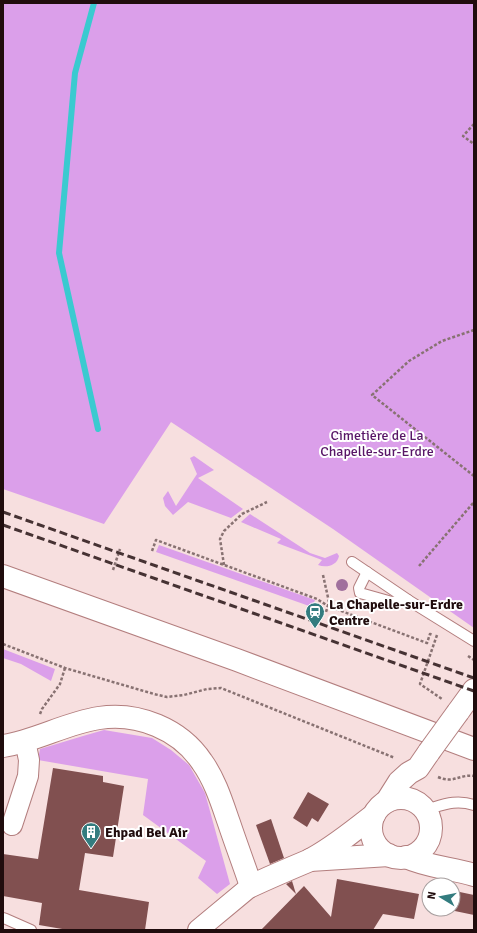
<svg xmlns="http://www.w3.org/2000/svg" width="477" height="933" viewBox="0 0 477 933" font-family="Signika,sans-serif">
<style>
.green{fill:#db9fea}
.lines{fill:none;stroke-linecap:round;stroke-linejoin:round}
.stream{stroke:#3acad0;stroke-width:6}
.building{fill:#815050}
.lane-casing{stroke:#b37e7e;stroke-width:12}
.street-casing{stroke:#b37e7e;stroke-width:22}
.secondary-casing{stroke:#b37e7e;stroke-width:24}
.path{stroke:#887272;stroke-width:2.5;stroke-dasharray:3 2;stroke-linecap:butt}
.lane{stroke:#fff;stroke-width:10}
.street{stroke:#fff;stroke-width:20}
.secondary{stroke:#fff;stroke-width:22}
.rail{stroke:#463233;stroke-width:3;stroke-dasharray:8 4;stroke-linecap:butt}
.secondary-bridge-casing{stroke:#b37e7e;stroke-width:24;stroke-linecap:butt}
.secondary-bridge{stroke:#fff;stroke-width:22}
.tree{fill:#a0709d}
.labels{text-anchor:middle;dominant-baseline:central;stroke-width:4;stroke-linejoin:round;paint-order:stroke}
.park-label{font-size:14px;fill:#581667;stroke:#fff}
.poi-label{font-size:14px;font-weight:bold;fill:#200c0d;stroke:#fff;text-anchor:start}
</style>
<rect width="100%" height="100%" fill="#f7dfdf"/>
<g class="green">
<polygon points="3,3 474,3 474,628 333,529 171,422 104,524 3,489"/>
<polygon points="194,456 214,470 198,478 243,509 231,518 188,502 173,515 165,506 163,498 168,491 176,506 197,474 190,458"/>
<path d="M250 514 310 553 325 558 337 553 339 556C337 566 326 568 318 565L322 560 277 543 281 539 241 522Z"/>
<polygon points="159,545 315,600 312,607 156,552"/>
<polygon points="3,649 55,669 51,681 21,664 3,658"/>
<polygon points="104,730 152,738 171,750 189,765 205,793 230,884 217,894 198,878 206,861 143,815 148,779 38,760 40,749 83,736"/>
</g>
<g class="lines">
<polyline class="stream" points="94,3 75,73 59,253 98,429"/>
</g>
<g class="building">
<polygon points="53,768 103,776 103,782 124,786 113,857 85,853 79,890 149,902 145,930 68,930 39,925 42,903 3,896 3,854 38,859"/>
<polygon points="308,792 329,804 318,822 312,818 307,827 293,818"/>
<polygon points="271,819 284,858 270,864 256,825"/>
<polygon points="337,879 419,894 414,919 383,914 373,930 261,930 304,886 331,917"/>
<polygon points="292,881 296,894 286,884"/>
<polygon points="455,891 474,895 474,915 450,910 453,909 453,898"/>
</g>
<g class="lines">
<defs>
<g id="lane">
<polyline points="352,562 408,600 474,641"/>
<polyline points="367,572 359,588 360,593 392,602 408,600"/>
<path d="M425 810C443 805 455 799 474 805"/>
<polyline points="3,918 6,919 31,930"/>
</g>
<g id="street">
<polyline points="12,825 28,776 29,760 25,741"/>
<polyline points="198,930 251,886"/>
</g>
<g id="secondary">
<polyline points="3,576 237,660 474,749"/>
<polyline points="458,712 474,690"/>
<path d="M3 746C36 741 66 723 99 718 138 712 180 729 202 762 215 780 222 803 229 823 236 844 244 865 251 886 270 877 289 869 308 861 332 849 353 831 374 815"/>
<circle cx="401" cy="828" r="30"/>
<polyline points="387,801 399,782 409,773 418,768 429,752"/>
<path d="M406 857C428 867 451 868 474 875"/>
<polyline points="310,860 389,855"/>
</g>
</defs>
<use href="#lane" class="lane-casing"/>
<use href="#street" class="street-casing"/>
<use href="#secondary" class="secondary-casing"/>
<g class="path">
<polyline points="474,124 463,136 474,144"/>
<polyline points="474,330 442,341 409,361 372,395 474,476"/>
<polyline points="152,551 156,540 317,599 328,606 427,643 430,634 433,635"/>
<polyline points="224,565 220,539 224,531 242,514 267,502"/>
<polyline points="419,566 474,502"/>
<polyline points="113,570 120,549"/>
<polyline points="323,575 329,602 326,612"/>
<polyline points="437,635 420,684 442,699"/>
<polyline points="3,644 65,668 154,694 167,697 184,695 207,689 221,688 395,758"/>
<polyline points="468,656 474,660"/>
<polyline points="40,714 42,709 60,684 65,668"/>
<path d="M438 777C454 784 459 774 474 776"/>
</g>
<use href="#lane" class="lane"/>
<use href="#street" class="street"/>
<use href="#secondary" class="secondary"/>
<g class="rail">
<polyline points="3,512 474,678"/>
<polyline points="3,525 474,691"/>
</g>
<defs>
<polyline id="secondary-bridge" points="429,752 458,712"/>
</defs>
<use href="#secondary-bridge" class="secondary-bridge-casing"/>
<use href="#secondary-bridge" class="secondary-bridge"/>
</g>
<circle class="tree" cx="342" cy="585" r="6"/>
<defs>
<symbol id="station-pin" viewBox="-11 -11 22 30"><path d="M0 17L-7.5 6A9.5 9.5 0 1 1 7.5 6Z" fill="#337c7f" stroke="#fff"/><path d="M-3-6H3Q5-6 5-4V2Q5 4 3 4L4.5 6H3L1.5 4h-3L-3 6H-4.5L-3 4Q-5 4-5 2V-4Q-5-6-3-6ZM-3.5-4v3h7v-3ZM-3.5 1v1.5H-2V1ZM2 1v1.5H3.5V1Z" fill="#fff"/></symbol>
<symbol id="building-pin" viewBox="-11 -11 22 30"><path d="M0 17L-7.5 6A9.5 9.5 0 1 1 7.5 6Z" fill="#337c7f" stroke="#fff"/><path d="M-4-6H4V6H1V3H-1V6H-4ZM-2.5-4.3h1.7v1.8h-1.7ZM.8-4.3h1.7v1.8H.8ZM-2.5-1h1.7V.8h-1.7ZM.8-1h1.7V.8H.8Z" fill="#fff"/></symbol>
</defs>
<g fill-rule="evenodd">
<use href="#station-pin" x="304" y="601" width="22" height="30"/>
<use href="#building-pin" x="80" y="821" width="22" height="30"/>
</g>
<g class="labels">
<g class="park-label">
<text x="377" y="435">Cimetière de La<tspan x="377" dy="16">Chapelle-sur-Erdre</tspan></text>
</g>
<g class="poi-label">
<text x="329" y="604">La Chapelle-sur-Erdre<tspan x="329" dy="16">Centre</tspan></text>
<text x="105" y="832">Ehpad Bel Air</text>
</g>
</g>
<rect width="477" height="933" fill="none" stroke="#200c0d" stroke-width="8"/>
<g transform="translate(441 897) rotate(280)"><circle r="19" fill="#ffffff" stroke="#a69e9e"/>
<path d="M0-3L7 15L0 10L-7 15Z" fill="#337c7f"/>
<text y="-6" font-size="11" font-weight="bold" text-anchor="middle" fill="#200c0d">N</text>
</g>
</svg>
